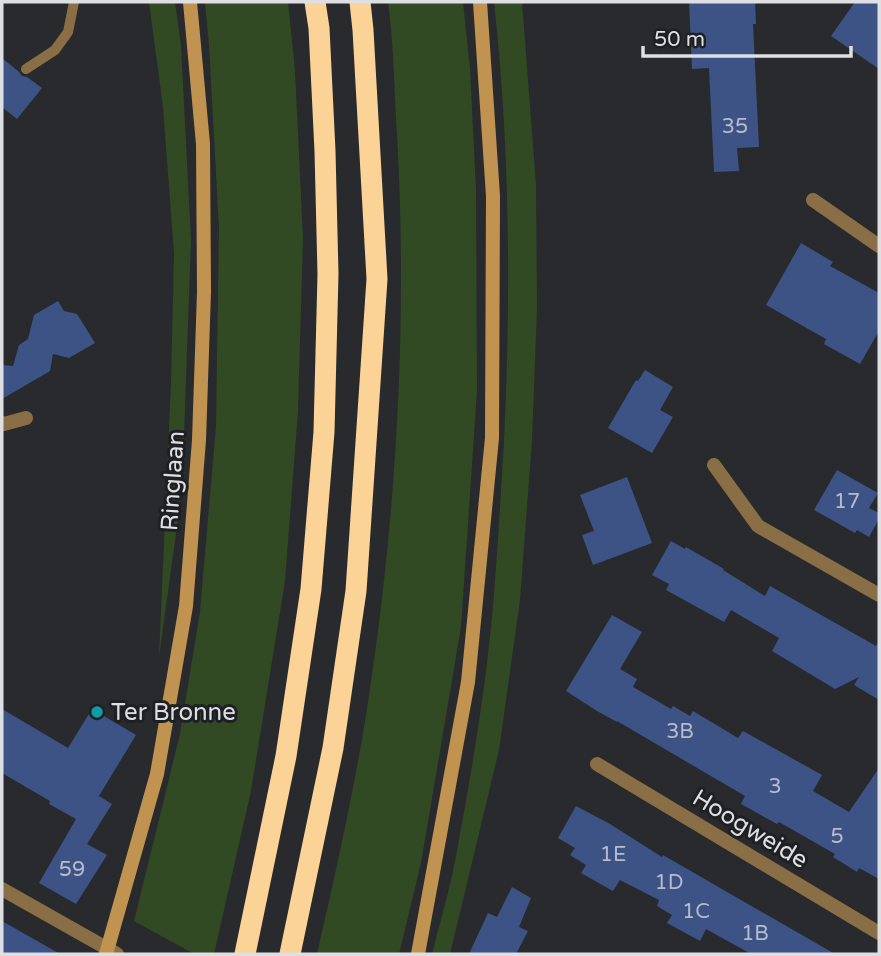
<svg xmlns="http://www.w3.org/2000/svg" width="881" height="956" viewBox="0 0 881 956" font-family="'Varela Round',sans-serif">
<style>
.green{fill:#314a24}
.building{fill:#3d5386}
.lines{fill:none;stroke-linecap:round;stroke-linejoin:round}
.lane{stroke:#8a6e45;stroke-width:10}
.street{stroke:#8a6e45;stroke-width:14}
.secondary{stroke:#c09450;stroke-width:14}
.highway{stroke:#fcd397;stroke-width:21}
.culture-dot{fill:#0f9aa8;stroke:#1e2024;stroke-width:2.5}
.labels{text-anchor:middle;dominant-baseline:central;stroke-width:6;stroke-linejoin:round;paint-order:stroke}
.number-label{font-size:21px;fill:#b6bccb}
.street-label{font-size:24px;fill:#dedfe2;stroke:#1e2024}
.poi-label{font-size:24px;fill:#dedfe2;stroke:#1e2024;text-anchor:start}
</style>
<rect width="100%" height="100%" fill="#282a2d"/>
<g class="green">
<polygon points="149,2 175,2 181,45 191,241 182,490 159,657 171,383 174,253 163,107"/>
<polygon points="205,2 288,2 295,71 303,238 298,411 285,581 251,791 214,954 194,954 134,921 180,734 200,612 216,426 219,228 209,45"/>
<path d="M388 2H463L470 69 476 190 477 390 461 627 421 863 399 954H317C335 875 353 796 366 715 396 524 408 328 397 134 394 90 394 45 388 2Z"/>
<path d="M494 2H522L536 185 537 309 532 440 520 600 499 750 450 954H432C440 922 450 889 456 856 472 770 487 682 494 594 498 543 501 492 504 441 511 295 510 147 494 2Z"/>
</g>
<g class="building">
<polygon points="689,2 755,2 756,24 753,24 759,147 737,148 739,171 714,172 709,68 692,69"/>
<polygon points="855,2 879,2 879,69 831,36"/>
<polygon points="2,58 18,71 22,76 27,77 42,88 17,119 2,107"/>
<polygon points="801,243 833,262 830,266 879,293 879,331 860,364 824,344 826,339 766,305"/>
<polygon points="58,301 64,311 77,314 95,343 69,358 53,354 50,371 2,399 2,365 13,366 19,345 28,339 34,315"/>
<polygon points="645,370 673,387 660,410 673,417 652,453 608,428 636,380 638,381"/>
<polygon points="837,470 878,493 869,508 879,513 879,519 869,537 857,530 855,533 814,510"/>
<polygon points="627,477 652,543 593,565 582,535 594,531 580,495"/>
<polygon points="671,541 685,549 686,547 724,569 723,570 765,596 770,586 876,646 879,640 879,700 854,685 859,677 835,689 772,651 779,638 731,610 724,622 666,590 669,584 652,575"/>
<polygon points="612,615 642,632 620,669 637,679 633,687 671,709 673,706 690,716 693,711 738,738 743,731 822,775 813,791 849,812 879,768 879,879 859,868 857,872 833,857 835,854 779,822 777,824 741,804 745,796 617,721 617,722 597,711 566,691"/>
<polygon points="2,709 68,748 92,709 136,735 99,796 112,804 87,844 107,855 76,904 39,883 76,819 49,804 50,801 2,773"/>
<polygon points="576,806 610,824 662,857 663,855 835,954 751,954 706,929 700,941 667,923 672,915 657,906 659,900 620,880 613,891 581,873 586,865 570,855 575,848 558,838"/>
<polygon points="512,887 531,898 519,927 528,931 516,954 469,954 488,913 497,917"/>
<polygon points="2,921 60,954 2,954"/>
</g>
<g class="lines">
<polyline class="lane" points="26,69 55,50 68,32 74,2"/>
<g class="street">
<polyline points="813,200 879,246"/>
<polyline points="2,423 4,424 26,418"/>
<polyline points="714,465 758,526 879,595"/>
<polyline points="597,764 879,933"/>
<polyline points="2,889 117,954"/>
</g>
<g class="secondary">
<polyline points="106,954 157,774 186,606 199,440 204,292 203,144 190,2"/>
<polyline points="418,954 468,682 492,438 493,196 480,2"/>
</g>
<g class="highway">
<polyline points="245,954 286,756 311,589 324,432 328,274 325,151 319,28 315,2"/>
<polyline points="290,954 333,748 356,591 377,279 363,30 360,2"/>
</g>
</g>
<circle class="culture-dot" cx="97" cy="712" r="7"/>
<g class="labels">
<g class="number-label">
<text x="735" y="126">35</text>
<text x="847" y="501">17</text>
<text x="680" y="731">3B</text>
<text x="775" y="786">3</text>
<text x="837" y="836">5</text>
<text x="613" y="854">1E</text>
<text x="72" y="869">59</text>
<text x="669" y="882">1D</text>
<text x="696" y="911">1C</text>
<text x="755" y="933">1B</text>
</g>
<g class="street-label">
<text transform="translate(173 481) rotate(-86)">Ringlaan</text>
<text transform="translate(750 829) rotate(31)">Hoogweide</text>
</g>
<g class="poi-label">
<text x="111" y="712">Ter Bronne</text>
</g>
</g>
<rect width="881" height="956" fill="none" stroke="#dedfe2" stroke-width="7"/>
<path d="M643 46v10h208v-10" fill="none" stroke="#dedfe2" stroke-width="3.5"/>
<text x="654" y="46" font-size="21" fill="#dedfe2" stroke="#1e2024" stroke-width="5" paint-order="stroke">50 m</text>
</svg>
